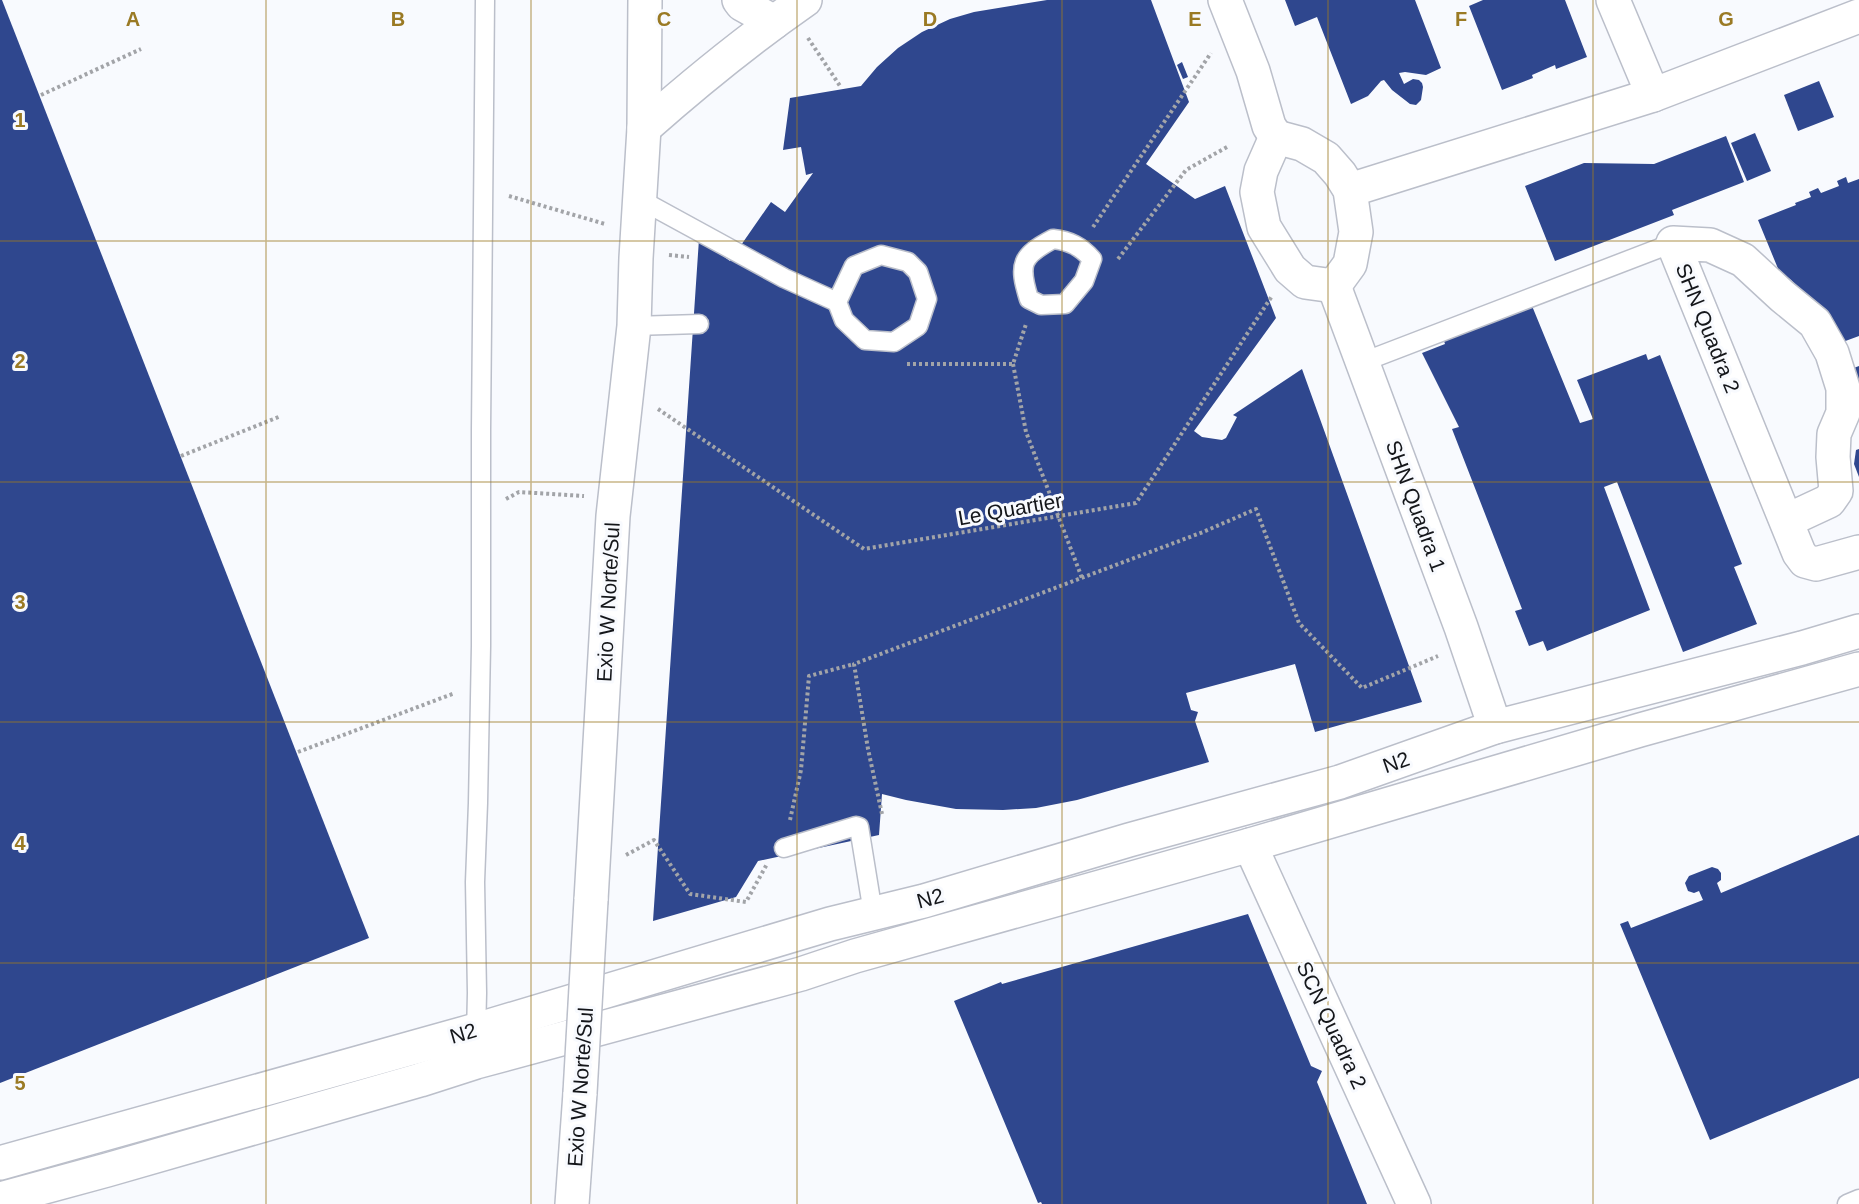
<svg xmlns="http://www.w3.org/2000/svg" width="1859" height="1204" viewBox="0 0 1859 1204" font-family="Helvetica,sans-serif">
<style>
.building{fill:#2f478e}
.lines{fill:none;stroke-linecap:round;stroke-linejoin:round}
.lane-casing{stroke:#bbbfca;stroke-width:21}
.street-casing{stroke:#bbbfca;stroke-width:36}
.secondary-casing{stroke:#bbbfca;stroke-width:36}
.path{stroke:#a2a4a8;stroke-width:4;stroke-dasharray:3 3;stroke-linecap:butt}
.lane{stroke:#fff;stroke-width:18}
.street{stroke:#fff;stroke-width:33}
.secondary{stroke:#fff;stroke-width:33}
.secondary-bridge-casing{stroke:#bbbfca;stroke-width:36;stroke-linecap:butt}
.secondary-bridge{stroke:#fff;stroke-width:33}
.grid{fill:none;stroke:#9a7a24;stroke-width:1.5;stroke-opacity:0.55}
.labels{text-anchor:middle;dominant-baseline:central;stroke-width:6;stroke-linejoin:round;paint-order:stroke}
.street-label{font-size:21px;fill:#14161a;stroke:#f8fafe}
.grid-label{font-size:20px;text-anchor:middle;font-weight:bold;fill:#9a7a24;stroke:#f8fafe;stroke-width:6;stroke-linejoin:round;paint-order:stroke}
</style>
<rect width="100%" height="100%" fill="#f8fafe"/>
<g class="building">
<polygon points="0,0 2,0 369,938 0,1083"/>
<polygon points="1047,0 1151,0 1189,102 1146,164 1195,199 1225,186 1276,318 1194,431 1202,437 1222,440 1226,438 1237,417 1233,415 1302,369 1422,702 1315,732 1295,664 1186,693 1191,710 1198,712 1195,721 1209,762 1077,800 1036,808 1003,810 956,809 906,800 882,794 879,835 758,861 736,897 653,921 699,239 730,261 771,202 785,212 813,173 806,175 801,147 783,150 790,98 861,86 877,67 898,48 922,32 950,19 974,12"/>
<polygon points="1285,0 1415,0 1441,68 1426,75 1405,72 1399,73 1404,84 1413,79 1419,80 1422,83 1423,87 1421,100 1416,105 1410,104 1392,90 1384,80 1381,81 1368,96 1351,104 1317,17 1295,26"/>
<polygon points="1483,0 1565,0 1587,57 1556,69 1555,65 1532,75 1533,78 1502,90 1469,6"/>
<polygon points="1182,62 1188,77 1183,79 1177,65"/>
<polygon points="1819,81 1834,117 1798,131 1784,95"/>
<polygon points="1755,133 1771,171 1747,181 1731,143"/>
<polygon points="1726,136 1744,182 1672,210 1674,215 1555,261 1525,186 1584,163 1654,164"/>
<polygon points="1846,177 1848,183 1859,179 1859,336 1840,343 1804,293 1791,280 1779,271 1758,220 1796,205 1795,203 1811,197 1809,192 1818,188 1821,193 1839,186 1837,181"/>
<polygon points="1530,301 1580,423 1593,419 1577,380 1646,354 1648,360 1660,355 1742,564 1734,567 1757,624 1683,652 1617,482 1604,487 1650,610 1547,651 1543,641 1529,646 1515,611 1522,609 1452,429 1459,427 1422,353 1445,344 1442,335"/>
<polygon points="1859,366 1859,408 1851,369"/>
<polygon points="1859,449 1859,477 1854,464 1856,450"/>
<polygon points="1859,835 1859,1078 1710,1140 1620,924 1628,921 1631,928 1703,900 1699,891 1694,893 1688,891 1685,883 1689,876 1712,867 1718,869 1721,873 1721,880 1717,883 1721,893"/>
<polygon points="1248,914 1311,1066 1322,1071 1317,1082 1367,1204 1042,1204 1041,1202 1038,1203 954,1001 1001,982 1002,984"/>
</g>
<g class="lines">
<defs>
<g id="lane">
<polyline points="641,200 784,278 837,302"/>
<path d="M1053 239C1070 241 1080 246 1092 259L1084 281 1065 304 1041 305 1029 299C1018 264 1021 256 1053 239Z"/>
<polygon points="881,255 908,262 918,272 927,299 918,326 894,342 865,340 844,320 837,302 854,266"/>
<polyline points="634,326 699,324"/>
<polyline points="1363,362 1673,243"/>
<polyline points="784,848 856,826 859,827 873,913"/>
<polyline points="476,1036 477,993 475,882 478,803 481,646 481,430 485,0"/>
<polyline points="1847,1204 1859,1199"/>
</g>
<g id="street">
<polyline points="1613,0 1653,95"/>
<polyline points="1350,190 1653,95 1859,16"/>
<polyline points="1786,521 1829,501 1836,491 1833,457 1834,434 1843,413 1843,388 1832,353 1815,323 1782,296 1743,260 1710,245 1673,243 1799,553 1805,561 1816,564 1859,552"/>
</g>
<g id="secondary">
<polyline points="739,0 742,4 774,22"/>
<polyline points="1225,0 1253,71 1269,126 1276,137"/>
<path d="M644 128C696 82 749 39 805 0"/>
<polyline points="1276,137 1302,144 1326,158 1340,174 1350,190 1356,232 1350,264 1334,286"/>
<polyline points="1276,137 1261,171 1257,192 1264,227 1290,269 1305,282 1334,286"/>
<polyline points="1334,286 1461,627 1495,727"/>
<polyline points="1250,845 1414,1204"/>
<polyline points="591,900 613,516 634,326 636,258 644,128 645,0"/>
<polyline points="0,1163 476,1030 830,924 924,901 1129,840 1340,782 1495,727 1802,648 1859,631"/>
<polyline points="0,1199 107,1170 420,1080 476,1062 801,974 855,956 1250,845 1640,730 1859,669"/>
<polyline points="572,1204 580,1093"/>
</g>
</defs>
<use href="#lane" class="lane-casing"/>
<use href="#street" class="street-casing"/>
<use href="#secondary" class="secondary-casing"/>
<g class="path">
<polyline points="808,38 840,86"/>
<polyline points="41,95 141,49"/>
<polyline points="509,196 605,224"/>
<polyline points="1093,227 1211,53"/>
<polyline points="669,255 689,257"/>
<polyline points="1118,259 1186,170 1227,147"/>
<polyline points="907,364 1013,364 1026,324"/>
<polyline points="1013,364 1026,432 1082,578"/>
<polyline points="658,409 864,549 1136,503 1272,296"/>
<polyline points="181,456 281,416"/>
<polyline points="506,499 519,492 584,496"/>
<polyline points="298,752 455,693"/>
<polyline points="882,814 868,749 854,664 1203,532 1256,509 1299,623 1362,688 1438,656"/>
<polyline points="790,820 801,770 809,676 854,664"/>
<polyline points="626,855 654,840 690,894 746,902 767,864"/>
</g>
<use href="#lane" class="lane"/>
<use href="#street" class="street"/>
<use href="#secondary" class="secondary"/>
<defs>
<polyline id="secondary-bridge" points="580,1093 591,900"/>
</defs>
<use href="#secondary-bridge" class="secondary-bridge-casing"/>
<use href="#secondary-bridge" class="secondary-bridge"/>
</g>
<path class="grid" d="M266 0V1204M531 0V1204M797 0V1204M1062 0V1204M1328 0V1204M1593 0V1204M0 241H1859M0 482H1859M0 722H1859M0 963H1859"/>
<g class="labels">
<g class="street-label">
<text transform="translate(1708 328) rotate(68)">SHN Quadra 2</text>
<text transform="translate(1416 506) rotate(70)">SHN Quadra 1</text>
<text transform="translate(1010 509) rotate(-10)">Le Quartier</text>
<text transform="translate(608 602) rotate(-87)">Exio W Norte/Sul</text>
<text transform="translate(1396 762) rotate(-19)">N2</text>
<text transform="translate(930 898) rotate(-15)">N2</text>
<text transform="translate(1332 1025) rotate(65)">SCN Quadra 2</text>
<text transform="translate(463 1033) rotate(-16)">N2</text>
<text transform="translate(580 1087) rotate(-86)">Exio W Norte/Sul</text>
</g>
</g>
<g class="grid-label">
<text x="133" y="26">A</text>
<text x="398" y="26">B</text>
<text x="664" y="26">C</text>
<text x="930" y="26">D</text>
<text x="1195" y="26">E</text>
<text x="1461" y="26">F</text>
<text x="1726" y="26">G</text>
<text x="20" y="127">1</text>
<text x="20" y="368">2</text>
<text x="20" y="609">3</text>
<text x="20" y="850">4</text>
<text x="20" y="1090">5</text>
</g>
</svg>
